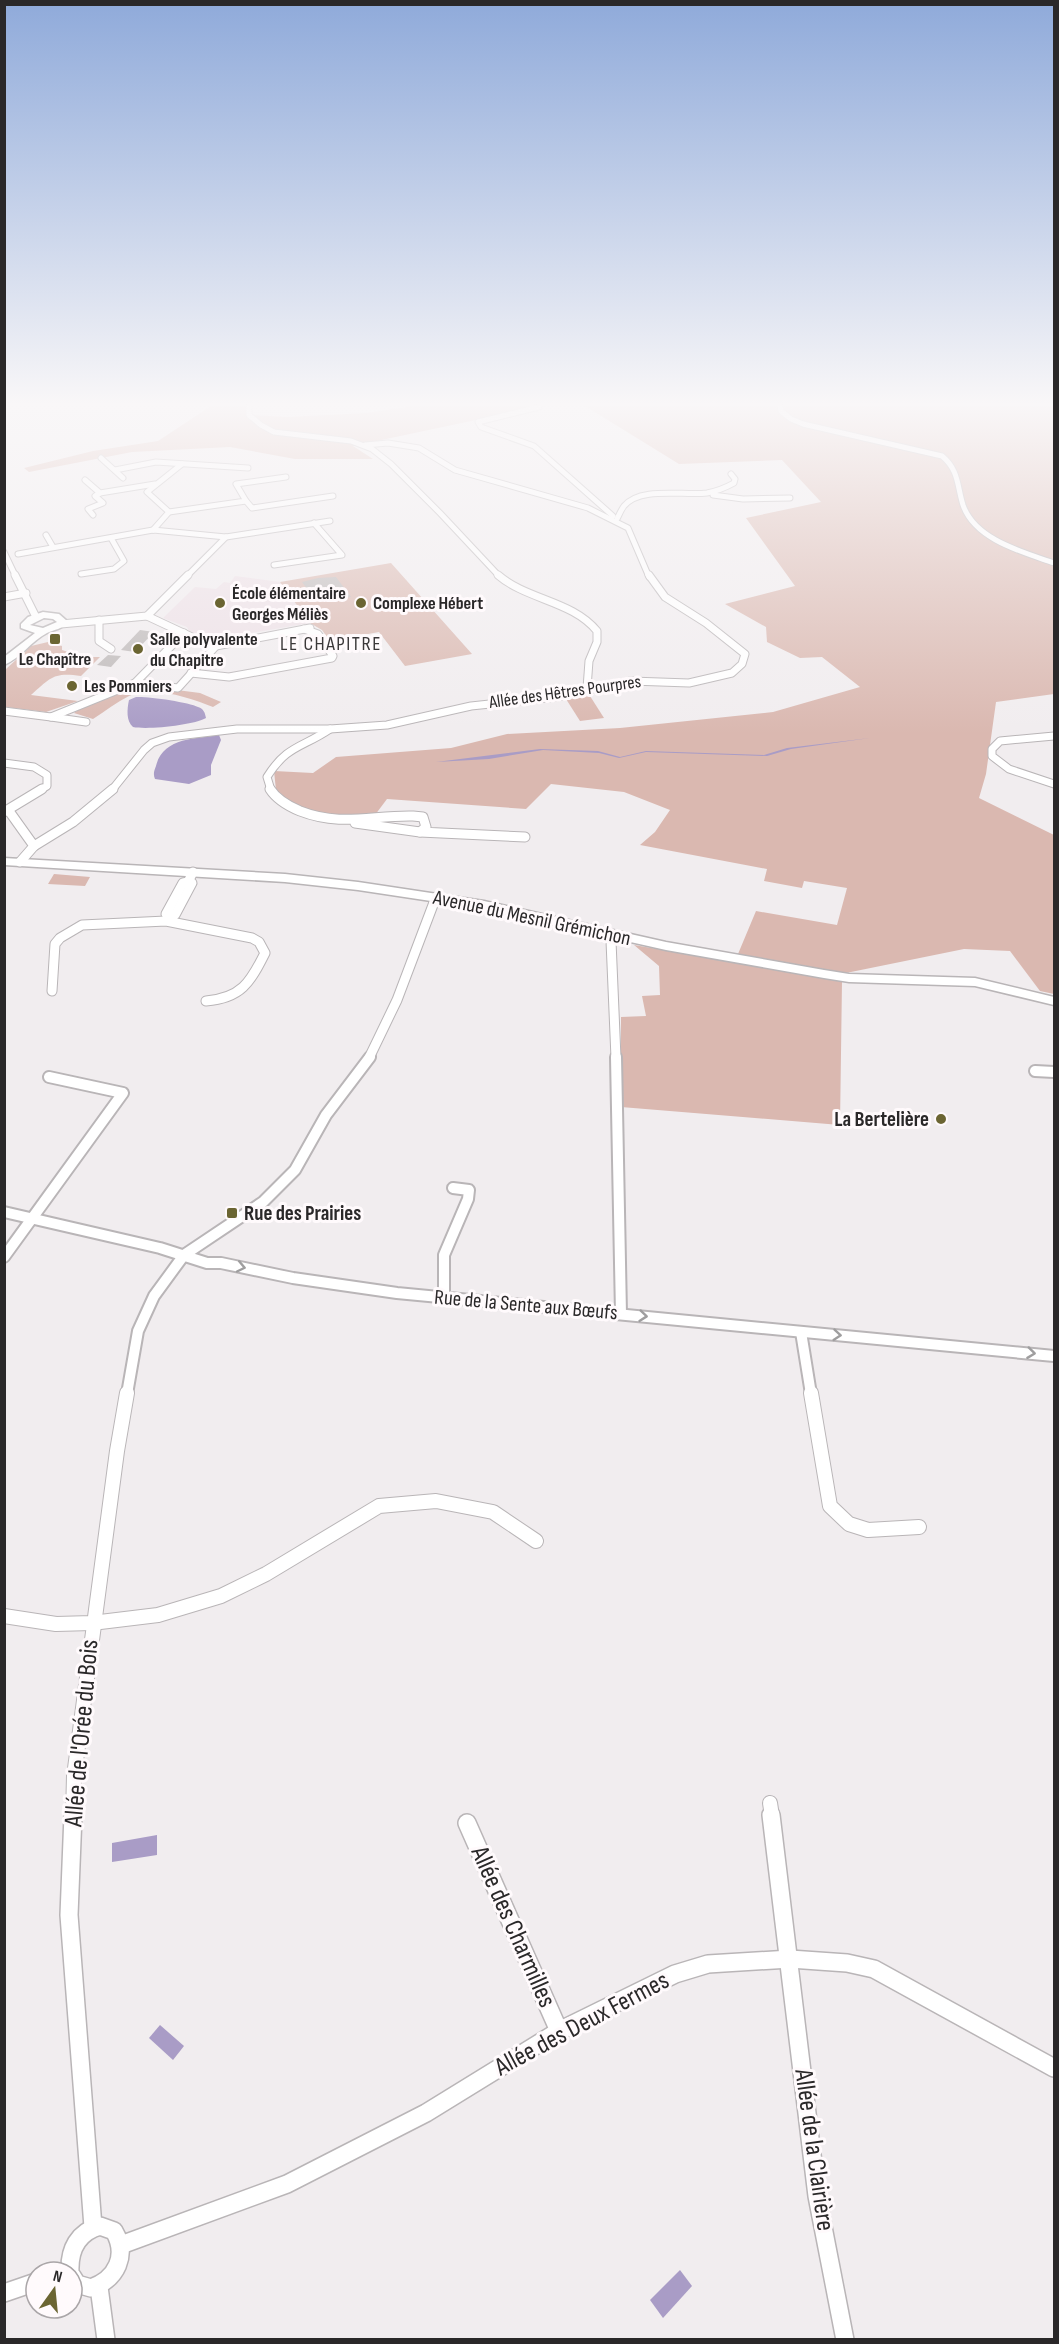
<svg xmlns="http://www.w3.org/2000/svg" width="1059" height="2344" viewBox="0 0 1059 2344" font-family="'Sofia Sans Condensed',sans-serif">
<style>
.built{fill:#ede0e6}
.green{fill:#dab8b0}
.water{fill:#a99cc6}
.building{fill:#bfbaba}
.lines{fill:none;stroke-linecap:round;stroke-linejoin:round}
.street-far5-casing{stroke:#b9b5b7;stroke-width:7}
.street-far4-casing{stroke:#b9b5b7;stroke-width:9}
.street-far3-casing{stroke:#b9b5b7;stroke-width:11}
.street-far2-casing{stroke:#b9b5b7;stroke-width:14}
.street-far1-casing{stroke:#b9b5b7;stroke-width:16}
.street-casing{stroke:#b9b5b7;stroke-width:20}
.secondary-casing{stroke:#b9b5b7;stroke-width:3}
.street-far5{stroke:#fff;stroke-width:5}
.street-far4{stroke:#fff;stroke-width:7}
.street-far3{stroke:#fff;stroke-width:9}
.street-far2{stroke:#fff;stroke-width:10}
.street-far1{stroke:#fff;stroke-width:14}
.street{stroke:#fff;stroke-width:17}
.secondary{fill:#fff;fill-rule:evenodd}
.oneway{stroke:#9f9e9f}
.poi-dot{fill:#6b6532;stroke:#fffafc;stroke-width:2}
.labels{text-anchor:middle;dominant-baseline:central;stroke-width:6;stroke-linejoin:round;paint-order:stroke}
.far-poi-label{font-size:18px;font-weight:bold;fill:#2a2829;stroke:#fffafc;text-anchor:start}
.far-street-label{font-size:18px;fill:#2a2829;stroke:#fffafc}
.far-quarter-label{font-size:20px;letter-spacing:1.5px;fill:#3b3839;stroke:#fffafc}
.street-label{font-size:21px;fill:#2a2829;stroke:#fffafc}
.poi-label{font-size:21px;font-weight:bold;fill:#2a2829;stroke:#fffafc;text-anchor:end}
.near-street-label{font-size:26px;fill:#2a2829;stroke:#fffafc}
</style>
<rect width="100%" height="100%" fill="#f1edef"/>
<polygon class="built" points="235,576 280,582 310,623 209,640 189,631 187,627 163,618 195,587 216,589 224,582 230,583"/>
<g class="green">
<polygon points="211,406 249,406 249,415 288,417 366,413 413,406 542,406 353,446 373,459 295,459 230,447 132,452 29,472 24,468 93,451 158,441"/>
<path d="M585 406H1054V694L996 702 986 774 979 798 1054 835V994L1040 991 1010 951 964 949 846 973 738 954 756 911 837 925 847 888 804 881 802 888 764 881 767 869 640 845 655 832 670 810 624 792 551 784 526 809 387 799 375 815C337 818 305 818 276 790L274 771 313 773 336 757 451 748 507 734 620 728 773 712 860 687 822 657 800 658 767 642 766 627 725 604 795 586 746 518 821 502 782 460 679 464Z"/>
<polygon points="391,563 472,654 405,666 379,632 330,641 322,630 310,623 280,582"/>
<path d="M48 642 62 646V650L84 657H100L81 676C54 672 51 677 31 695L78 701 46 712 5 707V670L31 646Z"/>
<path d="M138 685 200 693 221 702 213 707C190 698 153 685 129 696 117 702 105 711 93 719L74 713 78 710Z"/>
<polygon points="590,696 604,718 580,721 566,699"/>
<polygon points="54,874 90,877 85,886 48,884"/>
<polygon points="634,945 842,981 840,1125 621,1107 621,1017 646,1016 642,996 660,995 659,966"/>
</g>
<g class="water">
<path d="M136 697C146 696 189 702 198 707 204 709 205 713 206 718 194 725 148 730 133 727 126 721 127 709 129 700Z"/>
<path d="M219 735 221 740 211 765V775L189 784 155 779C153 774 154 771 156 766 163 737 196 739 219 735Z"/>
<polygon points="870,738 791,749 767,756 646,752 619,758 599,753 543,750 489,759 436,762 540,749 598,751 620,757 646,751 764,755 787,748"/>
<polygon points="157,1835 157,1855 112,1862 112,1843"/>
<polygon points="160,2025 184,2046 173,2060 149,2038"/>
<polygon points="680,2270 692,2286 663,2318 650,2300"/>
</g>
<g class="building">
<polygon points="336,577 351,597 315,600 302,582 318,578"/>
<polygon points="140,630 154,632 135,652 121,650"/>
<polygon points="108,655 121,656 111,667 97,665"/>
</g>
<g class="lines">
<defs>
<g id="street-far5">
<polyline points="249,406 249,415 261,425 274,432 351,441 372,449 391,464 440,513 500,577"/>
<path d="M780 406 781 411 791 419 803 424 942 456C959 470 957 486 963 505 975 540 1023 552 1054 563"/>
<polyline points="539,407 478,422 481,427 534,446 613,516"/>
<polyline points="365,445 388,443 419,448 455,470 588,508 628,528 649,577"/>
<polyline points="101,458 123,478"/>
<polyline points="115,470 156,462 248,468"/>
<polyline points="85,480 100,493 95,496 103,503 88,509 93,515"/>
<polyline points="100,493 155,484"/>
<polyline points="713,495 743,499 790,498"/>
<polyline points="246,501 252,508 333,496"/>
<polyline points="169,512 246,501 236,484 286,477"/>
<path d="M617 519C619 515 621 510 624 506 640 486 684 496 707 493 717 491 725 488 734 483L735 479 731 474"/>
<polyline points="153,530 169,512 147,492 182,464"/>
<polyline points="46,535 53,547"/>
<polyline points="4,552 16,577"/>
<polyline points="18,554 153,530 226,537 330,521"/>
<polyline points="274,565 342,555 314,523"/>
<polyline points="81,574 114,569 124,561 111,538"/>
<polyline points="186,577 226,537"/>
</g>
<g id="street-far4">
<polyline points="15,575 36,617"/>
<path d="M498 575C527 600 573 601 597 631V642L589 661 587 688"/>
<polyline points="4,597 26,593"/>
<polyline points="147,616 209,645 216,646 310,628"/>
<polyline points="99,620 99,641 111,649"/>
<polyline points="61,624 147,616 188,575"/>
<polyline points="191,673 229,677 332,658 333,656 318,634 304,629"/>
<polyline points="135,683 178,688 216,646"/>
<polyline points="4,711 51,717 135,683 184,633"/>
<polyline points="51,717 86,722"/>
<polyline points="1054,736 1000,741 992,749 992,756 1009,769 1054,784"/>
<polyline points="4,763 34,767 47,775 47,786 40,790"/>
<polyline points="112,790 144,750 152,743 169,737 237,729 330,729 387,725 471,706 556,697 631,681 689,683 732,673 742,664 745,654 706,623 665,597 649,575"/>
<path d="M271 790 267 777C287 745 302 748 330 729"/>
</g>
<g id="street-far3">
<path d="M270 789C277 800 288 806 300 811 341 827 372 815 413 816L423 817 426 827 420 832 525 837"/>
<polyline points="9,811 34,846 20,862"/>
<polyline points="4,812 42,789"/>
<polyline points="355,823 420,832"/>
<polyline points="34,846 73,822 113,789"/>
<polyline points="170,915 166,914 183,883 188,882 193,872"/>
<polyline points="167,920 170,915 175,915 192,883 188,882"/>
<polyline points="615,935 611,941 616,1058"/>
<path d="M52 991 55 944 60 938 82 925 166 921 252 938 259 942 265 953C250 983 241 998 206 1001"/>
<polyline points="369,1058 397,1000 436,897"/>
</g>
<g id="street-far2">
<polyline points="616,1057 621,1314"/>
<polyline points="1035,1071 1054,1072"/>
<polyline points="4,1212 160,1248 207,1263 221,1263 293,1278 397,1293 1054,1356"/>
<polyline points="4,1257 123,1093 49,1077"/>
<polyline points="444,1297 444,1255 468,1199 469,1190 453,1188"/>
<polyline points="801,1332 811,1394"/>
<polyline points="127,1394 138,1331 154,1296 184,1255 263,1202 295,1170 326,1115 370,1057"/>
</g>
<g id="street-far1">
<polyline points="811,1393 830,1506 849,1524 868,1530 919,1527"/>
<polyline points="4,1616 56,1624 92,1623 158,1615 221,1596 266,1574 379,1506 436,1501 493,1512 536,1541"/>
<polyline points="770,1803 772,1816"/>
<polyline points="73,1816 74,1776 117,1451 127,1393"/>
</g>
<g id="street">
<polyline points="73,1815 69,1915 93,2227"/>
<polyline points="771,1815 817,2196 845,2340"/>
<polyline points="467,1823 559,2031"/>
<polyline points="121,2245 287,2184 426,2113 559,2031 675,1974 708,1964 790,1959 847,1963 874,1969 1054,2068"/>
<path d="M70 2272C69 2249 78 2232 100 2226L114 2231C128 2255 117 2279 91 2288L77 2284 72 2276"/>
<polyline points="99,2287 106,2340"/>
<polyline points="4,2293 36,2282"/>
</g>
<g id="secondary">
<path d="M43 612 59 614 67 621C62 630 55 629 47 633 31 641 21 658 4 665V657L35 633 21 628V624L28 617ZM44 618 53 619 57 622 43 628 30 625Z"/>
<polygon points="4,858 285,874 358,882 484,901 666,942 824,970 849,974 975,978 1054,997 1054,1005 975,986 849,982 824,978 666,950 484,909 358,890 285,882 4,865"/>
</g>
</defs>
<use href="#street-far5" class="street-far5-casing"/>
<use href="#street-far4" class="street-far4-casing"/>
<use href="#street-far3" class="street-far3-casing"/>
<use href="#street-far2" class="street-far2-casing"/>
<use href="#street-far1" class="street-far1-casing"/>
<use href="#street" class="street-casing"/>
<use href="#secondary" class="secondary-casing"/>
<use href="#street-far5" class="street-far5"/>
<use href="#street-far4" class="street-far4"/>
<use href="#street-far3" class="street-far3"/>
<use href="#street-far2" class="street-far2"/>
<use href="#street-far1" class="street-far1"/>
<use href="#street" class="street"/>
<use href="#secondary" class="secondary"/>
</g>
<defs><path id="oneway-chevron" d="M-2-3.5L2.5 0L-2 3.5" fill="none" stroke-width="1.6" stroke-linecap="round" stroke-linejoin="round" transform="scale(1.5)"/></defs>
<g class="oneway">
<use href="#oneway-chevron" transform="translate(241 1267) rotate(12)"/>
<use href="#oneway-chevron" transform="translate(643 1316) rotate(6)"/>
<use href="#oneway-chevron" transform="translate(837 1335) rotate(5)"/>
<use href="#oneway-chevron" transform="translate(1031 1353) rotate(7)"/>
</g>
<linearGradient id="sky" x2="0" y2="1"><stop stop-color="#8faada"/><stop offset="0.55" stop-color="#f9f7f8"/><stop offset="1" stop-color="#f9f7f8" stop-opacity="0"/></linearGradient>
<rect width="1059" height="734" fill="url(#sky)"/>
<g class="poi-dot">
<circle cx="220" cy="603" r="6"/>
<circle cx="361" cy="603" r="6"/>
<rect x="49" y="633" width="12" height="12" rx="3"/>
<circle cx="138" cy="649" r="6"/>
<circle cx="72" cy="686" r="6"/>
<circle cx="941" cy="1119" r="6"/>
<rect x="226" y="1207" width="12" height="12" rx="3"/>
</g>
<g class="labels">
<g class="far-poi-label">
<text x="232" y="593">École élémentaire<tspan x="232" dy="21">Georges Méliès</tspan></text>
<text x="373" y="603">Complexe Hébert</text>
<text x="150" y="639">Salle polyvalente<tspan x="150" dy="21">du Chapitre</tspan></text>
<text x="55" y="659" text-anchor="middle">Le Chapître</text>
<text x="84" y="686">Les Pommiers</text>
</g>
<g class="far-street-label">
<text transform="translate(565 692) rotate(-8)">Allée des Hêtres Pourpres</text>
</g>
<g class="far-quarter-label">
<text x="331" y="644">LE CHAPITRE</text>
</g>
<g class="street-label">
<text transform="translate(532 918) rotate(12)">Avenue du Mesnil Grémichon</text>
<text transform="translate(526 1305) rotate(5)">Rue de la Sente aux Bœufs</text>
</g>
<g class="poi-label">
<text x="929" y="1119">La Bertelière</text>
<text x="244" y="1213" text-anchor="start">Rue des Prairies</text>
</g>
<g class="near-street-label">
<text transform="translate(82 1733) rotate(-85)">Allée de l'Orée du Bois</text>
<text transform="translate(513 1927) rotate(66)">Allée des Charmilles</text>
<text transform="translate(582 2024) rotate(-28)">Allée des Deux Fermes</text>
<text transform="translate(814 2150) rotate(82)">Allée de la Clairière</text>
</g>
</g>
<rect width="1059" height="2344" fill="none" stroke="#2a2829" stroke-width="12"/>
<g transform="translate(54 2290) rotate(15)"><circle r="28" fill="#fffafc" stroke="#aaa6a8" stroke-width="1.5"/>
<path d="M0-4.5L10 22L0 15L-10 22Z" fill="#6b6532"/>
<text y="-9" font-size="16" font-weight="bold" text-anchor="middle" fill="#2a2829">N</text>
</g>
</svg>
